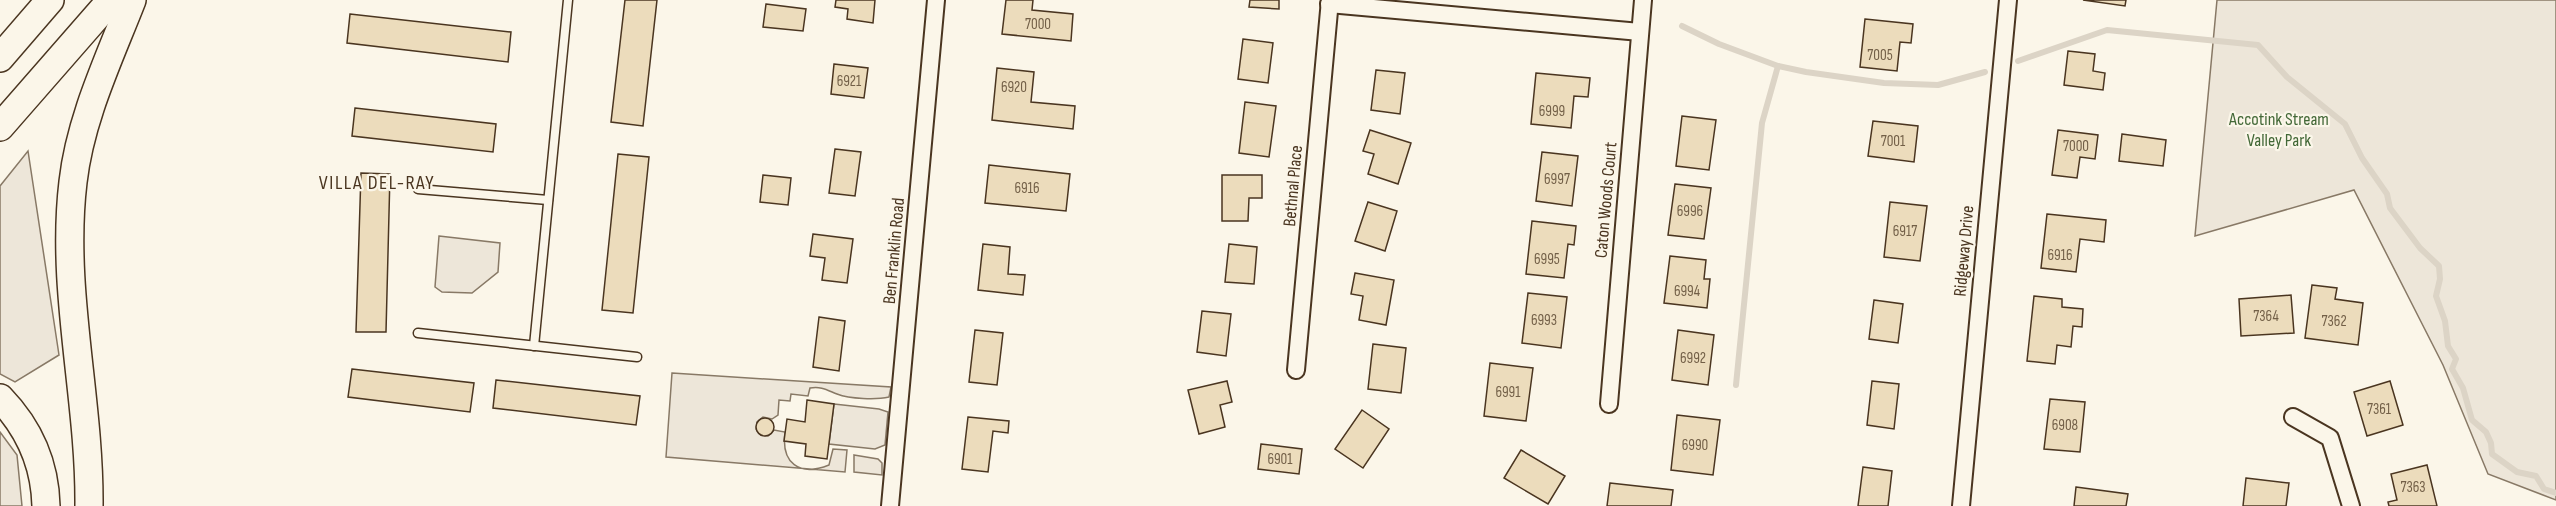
<svg xmlns="http://www.w3.org/2000/svg" width="2556" height="506" viewBox="0 0 2556 506" font-family="'Sofia Sans Condensed',sans-serif">
<style>
.green{fill:#ede6d9;stroke:#887966;stroke-width:1.5}
.lines{fill:none;stroke-linecap:round;stroke-linejoin:round}
.stream{stroke:#dcd4c6;stroke-width:6}
.building{fill:#ecdcbc;stroke:#4a3520;stroke-width:1.5}
.lane-casing{stroke:#4a3520;stroke-width:11}
.street-casing{stroke:#4a3520;stroke-width:20}
.primary-casing{stroke:#4a3520;stroke-width:30}
.lane{stroke:#fbf6e9;stroke-width:8}
.street{stroke:#fbf6e9;stroke-width:16}
.primary{stroke:#fbf6e9;stroke-width:27}
.labels{text-anchor:middle;dominant-baseline:central;stroke-width:4.5;stroke-linejoin:round;paint-order:stroke}
.number-label{font-size:15px;fill:#725f47}
.park-label{font-size:18px;fill:#436837;stroke:#fbf6e9}
.street-label{font-size:18px;fill:#4a3520;stroke:#fbf6e9}
.neighbourhood-label{font-size:20px;letter-spacing:1.5px;fill:#4a3520;stroke:#fbf6e9}
</style>
<rect width="100%" height="100%" fill="#fbf6e9"/>
<g class="green">
<polygon points="2217,0 2556,0 2556,500 2488,474 2443,365 2354,190 2195,236"/>
<polygon points="28,151 59,355 15,382 0,374 0,186"/>
<polygon points="439,236 500,243 498,272 472,293 442,292 435,287"/>
<path d="M672 373 891 387 889 397C876 400 850 399 837 394 827 390 821 386 810 388L808 396 791 394 790 401 779 400 778 415 772 419 763 417 757 422 756 429 761 435 768 436 774 430 785 432C781 463 799 477 829 465L833 449 847 450 845 472 666 457Z"/>
<polygon points="834,404 879,409 888,412 885,445 875,449 829,444"/>
<polygon points="0,432 17,455 22,506 0,506"/>
<polygon points="854,455 878,459 882,463 882,475 854,472"/>
</g>
<g class="lines">
<g class="stream">
<polyline points="1682,26 1719,44 1778,66 1806,72 1884,83 1938,85 1985,72"/>
<polyline points="2018,61 2107,30 2258,45 2287,77 2345,124 2362,158 2387,194 2390,208 2420,248 2439,266 2440,279 2436,296 2445,321 2448,346 2456,359 2452,369 2463,388 2472,420 2486,432 2491,443 2492,454 2517,472 2536,476 2544,489 2556,493"/>
<polyline points="1736,385 1762,123 1778,66"/>
</g>
</g>
<g class="building">
<polygon points="625,0 657,0 643,126 611,122"/>
<polygon points="836,0 875,0 873,23 847,19 848,9 835,7"/>
<polygon points="1006,0 1033,0 1032,10 1073,14 1071,41 1002,34"/>
<polygon points="1250,0 1279,0 1279,9 1249,7"/>
<polygon points="2083,0 2126,0 2125,6"/>
<polygon points="766,4 806,9 803,31 763,27"/>
<polygon points="350,14 511,32 508,62 347,43"/>
<polygon points="1865,19 1913,24 1911,43 1900,42 1897,71 1860,67"/>
<polygon points="1243,39 1273,43 1268,83 1238,79"/>
<polygon points="2068,51 2095,54 2093,71 2105,73 2103,90 2064,85"/>
<polygon points="834,64 868,68 864,98 831,94"/>
<polygon points="997,68 1034,72 1031,102 1075,106 1073,129 992,120"/>
<polygon points="1376,70 1405,73 1400,114 1371,110"/>
<polygon points="1536,73 1590,78 1588,97 1574,96 1571,128 1531,124"/>
<polygon points="1245,102 1276,106 1269,157 1239,153"/>
<polygon points="355,108 496,124 493,152 352,136"/>
<polygon points="1682,116 1716,120 1709,170 1676,166"/>
<polygon points="1873,121 1918,126 1914,162 1868,156"/>
<polygon points="1370,130 1411,143 1398,184 1368,174 1374,154 1363,151"/>
<polygon points="2058,130 2098,135 2095,159 2080,157 2077,178 2052,175"/>
<polygon points="2122,134 2166,140 2163,166 2119,161"/>
<polygon points="835,149 861,152 855,196 829,193"/>
<polygon points="1542,152 1578,156 1572,206 1536,201"/>
<polygon points="618,154 649,157 633,313 602,310"/>
<polygon points="989,165 1070,174 1066,211 985,203"/>
<polygon points="361,173 390,174 386,332 356,332"/>
<polygon points="763,175 791,178 788,205 760,202"/>
<polygon points="1222,175 1262,175 1262,198 1249,198 1248,221 1222,221"/>
<polygon points="1675,184 1711,188 1704,239 1668,235"/>
<polygon points="1368,202 1397,211 1385,251 1355,241"/>
<polygon points="1890,202 1927,206 1920,261 1884,257"/>
<polygon points="2047,214 2106,220 2104,242 2080,239 2076,272 2041,268"/>
<polygon points="1532,221 1576,226 1574,245 1568,244 1564,278 1526,274"/>
<polygon points="813,234 853,239 847,283 822,280 825,258 810,256"/>
<polygon points="983,244 1010,247 1008,274 1025,275 1023,295 978,290"/>
<polygon points="1229,244 1257,247 1254,284 1225,282"/>
<polygon points="1670,256 1706,260 1704,279 1710,279 1707,308 1664,303"/>
<polygon points="1355,273 1394,280 1386,325 1359,320 1363,296 1351,294"/>
<polygon points="2312,285 2337,288 2335,299 2363,303 2358,345 2305,338"/>
<polygon points="1528,293 1567,297 1561,348 1522,343"/>
<polygon points="2291,295 2294,333 2241,336 2239,299"/>
<polygon points="2034,296 2062,299 2062,307 2083,309 2082,327 2073,326 2071,347 2057,345 2055,364 2027,361"/>
<polygon points="1874,300 1903,304 1898,343 1869,339"/>
<polygon points="1202,311 1231,314 1226,356 1197,352"/>
<polygon points="819,317 845,321 839,371 813,367"/>
<polygon points="975,330 1003,333 997,385 969,382"/>
<polygon points="1678,330 1714,335 1708,385 1672,380"/>
<polygon points="1373,344 1406,348 1401,393 1368,389"/>
<polygon points="1490,363 1533,368 1526,421 1484,416"/>
<polygon points="352,369 474,383 470,412 348,397"/>
<polygon points="496,380 640,396 636,425 493,408"/>
<polygon points="1227,381 1232,402 1220,405 1225,427 1199,434 1188,390"/>
<polygon points="1872,381 1899,384 1894,429 1867,425"/>
<polygon points="2390,381 2403,425 2367,436 2354,392"/>
<polygon points="2050,399 2085,402 2080,452 2044,449"/>
<polygon points="807,400 834,404 827,459 805,456 806,444 784,441 787,419 805,422"/>
<polygon points="1362,410 1389,429 1363,468 1335,449"/>
<polygon points="1677,415 1720,420 1713,475 1671,470"/>
<polygon points="968,417 1009,421 1008,433 993,431 988,472 962,469"/>
<circle cx="765" cy="427" r="9"/>
<polygon points="1261,444 1302,449 1299,474 1258,469"/>
<polygon points="1521,450 1565,476 1548,504 1504,478"/>
<polygon points="2427,465 2437,506 2389,506 2388,502 2397,500 2391,474"/>
<polygon points="1863,467 1892,471 1888,506 1858,506"/>
<polygon points="2246,478 2289,483 2286,506 2243,506"/>
<polygon points="1610,483 1673,490 1671,506 1607,506"/>
<polygon points="2076,487 2128,494 2126,506 2074,506"/>
</g>
<g class="lines">
<defs>
<g id="lane">
<polyline points="418,189 548,200"/>
<polyline points="418,333 637,357"/>
<polyline points="534,346 568,0"/>
</g>
<g id="street">
<polyline points="1329,4 1640,32"/>
<polyline points="1296,370 1330,0"/>
<polyline points="1609,404 1643,0"/>
<polyline points="2293,417 2330,438 2351,506"/>
<polyline points="890,506 936,0"/>
<polyline points="1961,506 2008,0"/>
</g>
<g id="primary">
<polyline points="0,58 50,0"/>
<polyline points="0,127 111,0"/>
<path d="M0 398C29 428 45 464 46 506"/>
<path d="M89 506C90 398 60 290 73 182 80 119 109 59 132 0"/>
</g>
</defs>
<use href="#lane" class="lane-casing"/>
<use href="#street" class="street-casing"/>
<use href="#primary" class="primary-casing"/>
<use href="#lane" class="lane"/>
<use href="#street" class="street"/>
<use href="#primary" class="primary"/>
</g>
<g class="labels">
<g class="number-label">
<text x="1038" y="24">7000</text>
<text x="1880" y="55">7005</text>
<text x="849" y="81">6921</text>
<text x="1014" y="87">6920</text>
<text x="1552" y="111">6999</text>
<text x="1893" y="141">7001</text>
<text x="2076" y="146">7000</text>
<text x="1557" y="179">6997</text>
<text x="1027" y="188">6916</text>
<text x="1690" y="211">6996</text>
<text x="1905" y="231">6917</text>
<text x="2060" y="255">6916</text>
<text x="1547" y="259">6995</text>
<text x="1687" y="291">6994</text>
<text x="2266" y="316">7364</text>
<text x="1544" y="320">6993</text>
<text x="2334" y="321">7362</text>
<text x="1693" y="358">6992</text>
<text x="1508" y="392">6991</text>
<text x="2379" y="409">7361</text>
<text x="2065" y="425">6908</text>
<text x="1695" y="445">6990</text>
<text x="1280" y="459">6901</text>
<text x="2413" y="487">7363</text>
</g>
<g class="park-label">
<text x="2279" y="119">Accotink Stream<tspan x="2279" dy="21">Valley Park</tspan></text>
</g>
<g class="street-label">
<text transform="translate(1293 186) rotate(-85)">Bethnal Place</text>
<text transform="translate(1606 200) rotate(-85)">Caton Woods Court</text>
<text transform="translate(894 251) rotate(-85)">Ben Franklin Road</text>
<text transform="translate(1964 251) rotate(-85)">Ridgeway Drive</text>
</g>
<g class="neighbourhood-label">
<text x="377" y="183">VILLA DEL-RAY</text>
</g>
</g>
</svg>
